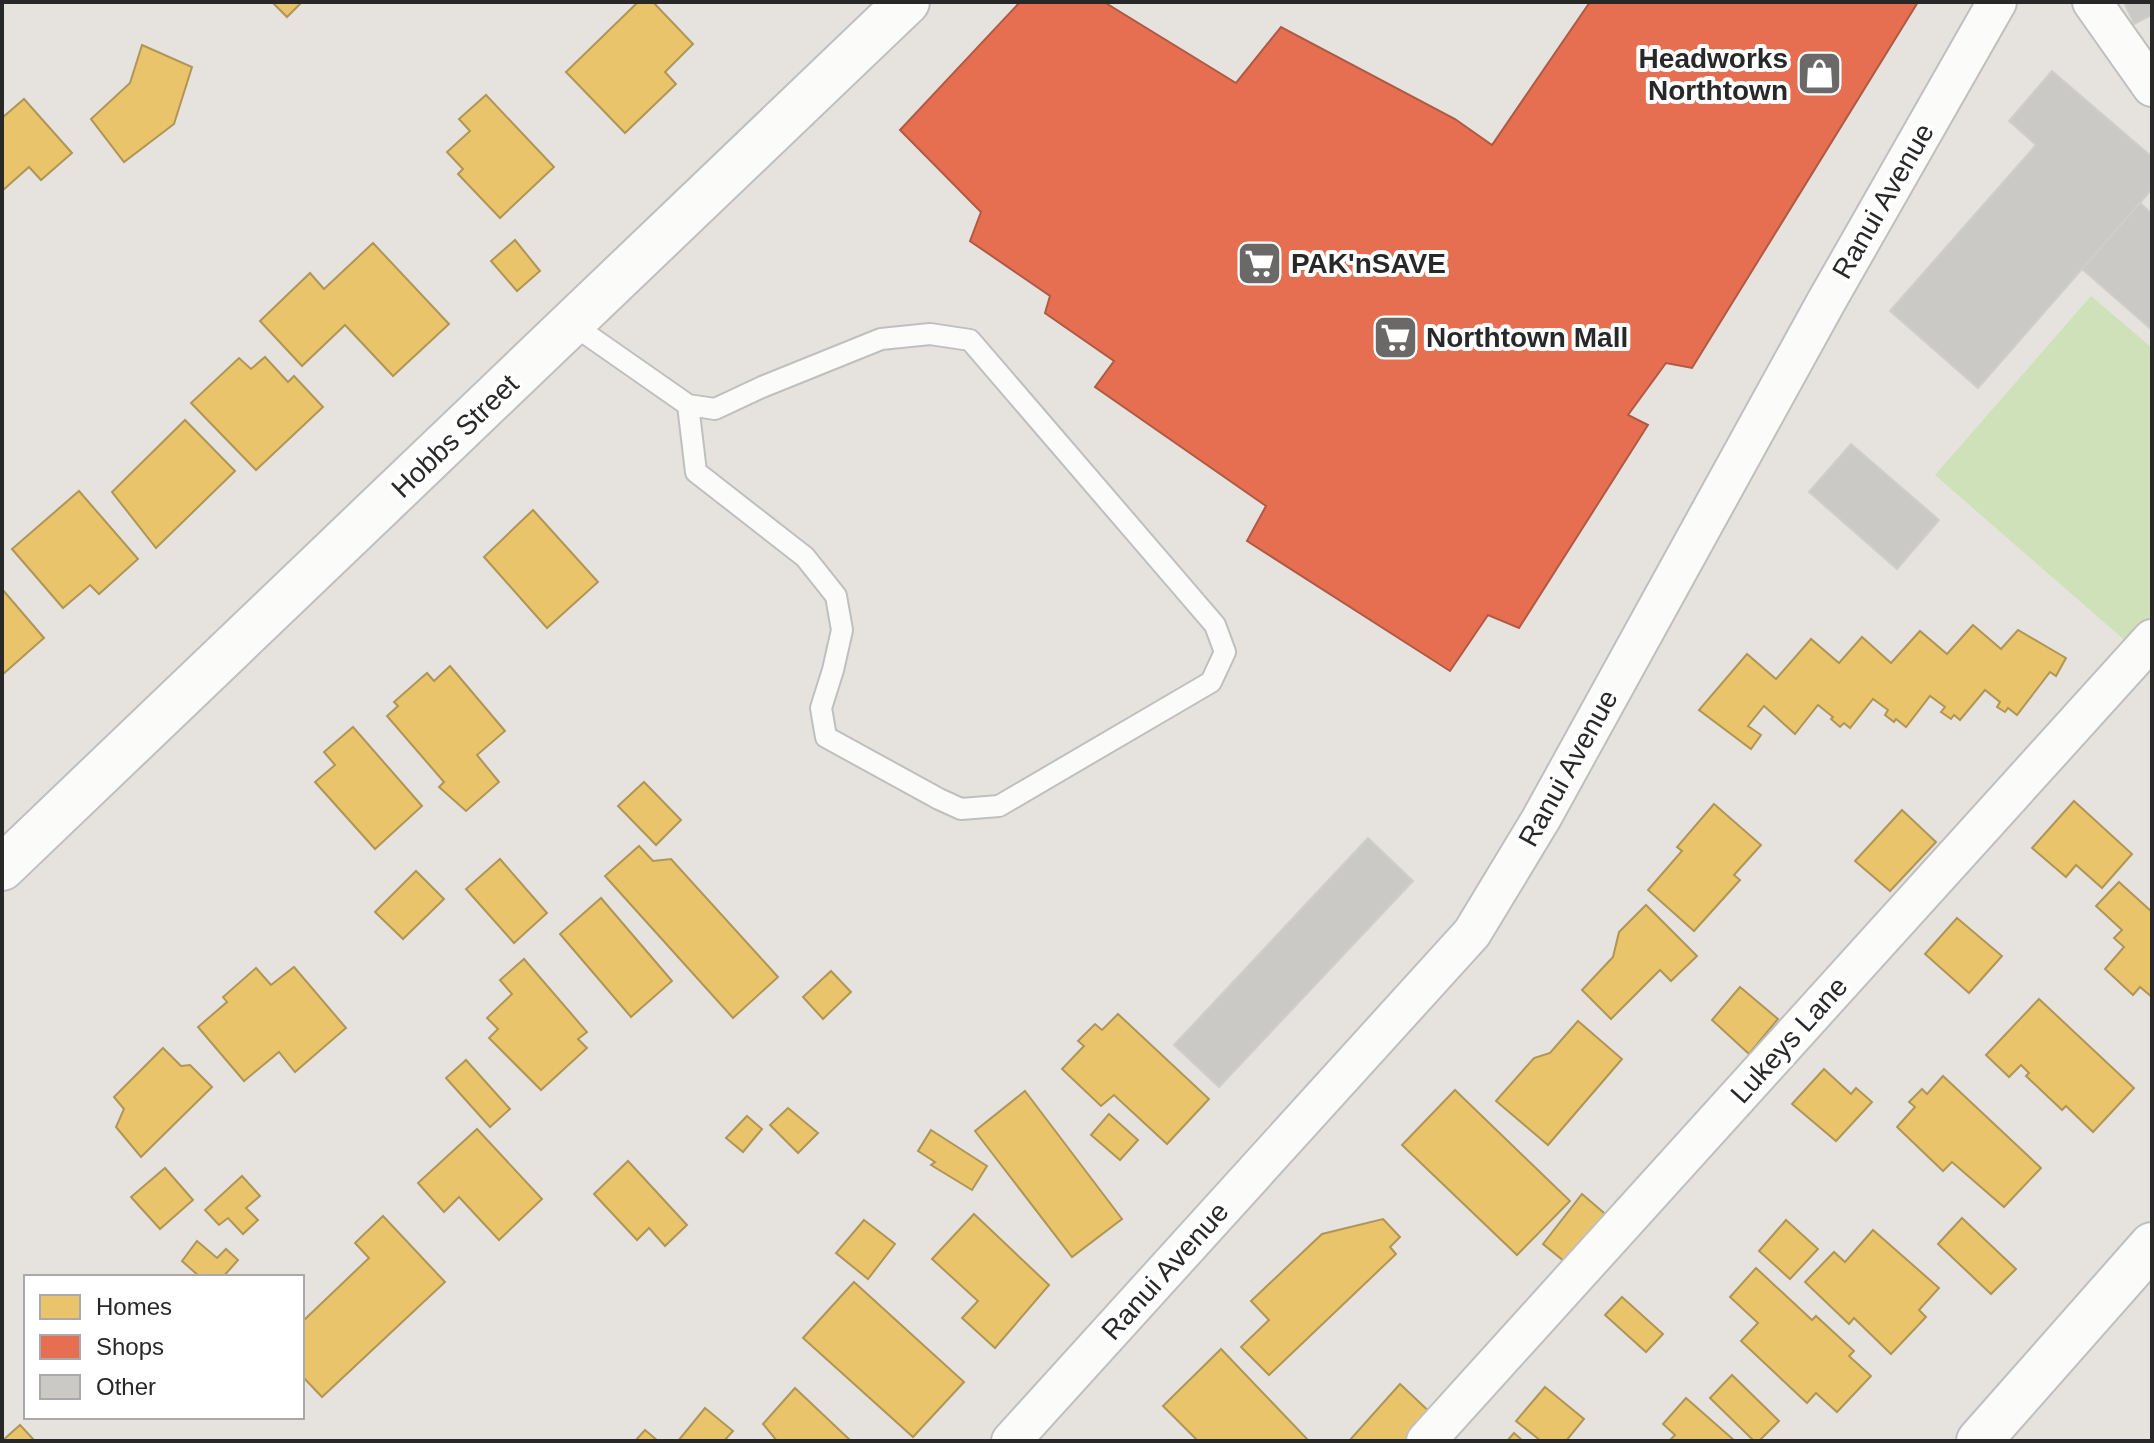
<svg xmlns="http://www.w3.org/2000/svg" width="2154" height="1443" viewBox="0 0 2154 1443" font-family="Arial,sans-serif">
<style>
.pitch{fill:#cee1b9}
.homes{fill:#e9c46a;stroke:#af9556;stroke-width:2}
.shops{fill:#e76f51;stroke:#ae5a45;stroke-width:2}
.building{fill:#cbc9c5;stroke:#d0ceca;stroke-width:2}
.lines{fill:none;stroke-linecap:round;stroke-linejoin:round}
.service-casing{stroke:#c0bfbf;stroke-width:24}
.minor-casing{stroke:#c0bfbf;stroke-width:42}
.tertiary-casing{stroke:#c0bfbf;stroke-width:48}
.service{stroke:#fbfbfa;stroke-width:20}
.minor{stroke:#fbfbfa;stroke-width:38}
.tertiary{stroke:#fbfbfa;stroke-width:44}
.labels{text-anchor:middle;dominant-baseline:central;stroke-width:8;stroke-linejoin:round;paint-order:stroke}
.poi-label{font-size:28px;font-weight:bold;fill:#282828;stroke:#fff;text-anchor:start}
.street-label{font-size:28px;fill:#282828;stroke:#fff}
</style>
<rect width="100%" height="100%" fill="#e6e3de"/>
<polygon class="pitch" points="2091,296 2152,348 2152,618 2129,644 1935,475"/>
<g class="homes">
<polygon points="272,2 302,2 287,17"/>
<polygon points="638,2 653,2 693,44 665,72 676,84 625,133 566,72"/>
<polygon points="142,45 192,67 174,124 124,162 91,119 130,83"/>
<polygon points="486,95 554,167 500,218 458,174 463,169 447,152 470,131 459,119"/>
<polygon points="24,99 72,153 41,180 29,167 2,191 2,118"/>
<polygon points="515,240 540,271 517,291 491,261"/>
<polygon points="373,243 449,324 393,376 345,325 302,366 260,321 310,273 324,289"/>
<polygon points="265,357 288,382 294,376 323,407 256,470 191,403 239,358 251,369"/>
<polygon points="185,420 235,471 156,548 112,492"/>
<polygon points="79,491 138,559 99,594 90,585 63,608 12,549"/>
<polygon points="533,510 598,582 547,628 484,557"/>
<polygon points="2,589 44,638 2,675"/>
<polygon points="1973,625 2001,649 2018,630 2066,658 2056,676 2050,672 2017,715 2008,708 2005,712 1997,707 2000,702 1985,690 1960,720 1954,715 1951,719 1941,712 1945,707 1930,696 1906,727 1896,719 1894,722 1885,715 1888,710 1873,699 1850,728 1844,723 1840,727 1831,719 1833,717 1818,705 1795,734 1764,706 1748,726 1761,735 1751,749 1699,710 1747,654 1776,679 1811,639 1839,663 1862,637 1891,663 1920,631 1947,654"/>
<polygon points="450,666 505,731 477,755 499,782 466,811 439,787 444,782 387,716 398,706 394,702 427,673 434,681"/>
<polygon points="353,727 422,806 375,849 315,782 335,765 324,752"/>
<polygon points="644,782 681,820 656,845 618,806"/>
<polygon points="2074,801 2132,854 2102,888 2076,865 2066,877 2032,848"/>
<polygon points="1714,804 1761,845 1734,875 1740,880 1694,931 1648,890 1682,851 1677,847"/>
<polygon points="1902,810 1936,842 1890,891 1855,861"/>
<polygon points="639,846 653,861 671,859 778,977 733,1018 605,876"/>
<polygon points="500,859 547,913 514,943 466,889"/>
<polygon points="416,871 444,899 403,939 375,912"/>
<polygon points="2119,882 2152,912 2152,997 2140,987 2133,995 2105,969 2124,947 2114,938 2122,930 2096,906"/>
<polygon points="601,898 672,981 631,1017 560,934"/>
<polygon points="1646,905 1697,956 1671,981 1660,970 1611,1019 1582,990 1613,957 1619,932"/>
<polygon points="1957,918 2002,956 1969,993 1925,954"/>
<polygon points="524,959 587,1032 578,1039 587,1048 541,1090 489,1038 498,1029 487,1018 512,994 500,980"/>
<polygon points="294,967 346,1028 295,1072 279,1052 244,1081 198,1027 227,1002 223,997 256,968 271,985"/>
<polygon points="831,971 851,992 823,1019 803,997"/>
<polygon points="1740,987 1778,1019 1749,1054 1712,1020"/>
<polygon points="2039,999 2134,1088 2093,1132 2066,1106 2062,1110 2026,1076 2029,1073 2021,1065 2009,1077 1986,1055"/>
<polygon points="1118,1014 1209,1099 1167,1144 1114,1095 1101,1106 1062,1069 1084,1046 1078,1041 1095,1024 1102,1030"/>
<polygon points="1578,1021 1622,1059 1548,1145 1496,1101 1534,1058 1550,1053"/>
<polygon points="163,1048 181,1066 190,1065 212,1087 141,1157 116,1127 124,1109 114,1097"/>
<polygon points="466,1060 510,1109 490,1127 446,1078"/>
<polygon points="1824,1069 1851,1094 1856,1088 1872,1102 1836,1141 1792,1104"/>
<polygon points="1943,1076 2041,1168 2004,1207 1952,1162 1943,1171 1897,1127 1915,1107 1909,1102 1922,1089 1927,1094"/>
<polygon points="1455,1090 1570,1201 1517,1255 1402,1145"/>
<polygon points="1025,1091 1122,1219 1072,1257 975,1131"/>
<polygon points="788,1108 818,1133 798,1153 770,1125"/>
<polygon points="1109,1114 1138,1140 1120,1160 1091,1135"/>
<polygon points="747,1116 762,1129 743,1152 726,1138"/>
<polygon points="477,1129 542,1199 499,1240 459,1197 444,1212 418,1183"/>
<polygon points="931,1130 987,1166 972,1190 931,1165 935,1162 918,1151"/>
<polygon points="628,1161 687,1225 665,1246 649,1228 637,1240 594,1194"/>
<polygon points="165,1168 193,1200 160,1229 131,1197"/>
<polygon points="242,1176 260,1196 246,1208 258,1220 243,1234 228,1218 219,1225 205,1210"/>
<polygon points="1582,1194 1610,1218 1570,1266 1543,1244"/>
<polygon points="974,1214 1049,1285 995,1348 962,1318 978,1301 932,1259"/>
<polygon points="383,1216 445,1282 322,1397 302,1376 302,1322 369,1258 355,1243"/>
<polygon points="1962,1218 2016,1269 1991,1294 1938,1244"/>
<polygon points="1383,1219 1400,1237 1390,1247 1396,1254 1269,1375 1241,1347 1269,1320 1251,1301 1322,1234"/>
<polygon points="864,1220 895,1244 868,1279 836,1253"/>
<polygon points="1786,1220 1818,1249 1790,1279 1759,1251"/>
<polygon points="1873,1230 1939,1288 1919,1310 1926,1317 1891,1354 1854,1318 1849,1324 1805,1282 1834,1252 1845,1262"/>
<polygon points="197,1241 217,1258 226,1249 238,1260 223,1277 200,1277 182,1261"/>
<polygon points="1756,1268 1812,1320 1816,1316 1854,1351 1849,1356 1871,1376 1837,1412 1816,1393 1807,1403 1741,1341 1758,1323 1730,1297"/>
<polygon points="854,1282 964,1382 913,1437 803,1338"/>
<polygon points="1622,1297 1663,1334 1646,1352 1605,1315"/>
<polygon points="1221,1349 1308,1440 1307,1441 1198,1441 1163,1406"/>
<polygon points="1732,1375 1779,1421 1759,1441 1754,1441 1710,1398"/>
<polygon points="1400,1384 1434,1416 1412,1441 1349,1441"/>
<polygon points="1545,1387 1584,1419 1566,1441 1541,1441 1516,1421"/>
<polygon points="795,1388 851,1441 777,1441 763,1424"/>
<polygon points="1686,1398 1735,1441 1669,1441 1675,1435 1663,1424"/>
<polygon points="705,1408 733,1431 724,1441 678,1441"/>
<polygon points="20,1425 35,1441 2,1441"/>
<polygon points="645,1430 658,1441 635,1441"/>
<polygon points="1514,1433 1523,1441 1507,1441"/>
</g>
<polygon class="shops" points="1020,2 1104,2 1236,83 1281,27 1455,119 1492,145 1590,2 1918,2 1692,368 1666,363 1628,415 1648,425 1519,628 1488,615 1450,671 1247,541 1266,506 1095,387 1114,361 1045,313 1050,296 970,241 981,212 900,130"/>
<g class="building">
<polygon points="2124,2 2152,2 2152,15 2134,24"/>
<polygon points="2052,71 2152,157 2152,189 1978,388 1890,311 2036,145 2009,121"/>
<polygon points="2140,203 2152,214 2152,330 2082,269"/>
<polygon points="1851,444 1939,520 1897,569 1809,492"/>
<polygon points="1368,838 1413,881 1219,1087 1174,1045"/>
</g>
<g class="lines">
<defs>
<polyline id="service" points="572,324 688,405 715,409 762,387 881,339 930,334 970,340 1215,625 1225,652 1211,682 999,806 961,809 939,799 826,737 821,708 833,670 842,630 836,596 805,557 696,472 688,405"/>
<g id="minor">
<polyline points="2092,2 2152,87"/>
<polyline points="1011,1441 1472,933 1541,819 1826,302 1997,2"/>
<polyline points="1426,1441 2152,639"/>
</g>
<g id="tertiary">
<polyline points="2,868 907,2"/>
<polyline points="1979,1441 2152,1245"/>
</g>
</defs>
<use href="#service" class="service-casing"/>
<use href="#minor" class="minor-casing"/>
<use href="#tertiary" class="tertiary-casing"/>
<use href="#service" class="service"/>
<use href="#minor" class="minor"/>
<use href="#tertiary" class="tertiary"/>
</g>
<defs>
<symbol id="shop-square" viewBox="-11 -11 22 22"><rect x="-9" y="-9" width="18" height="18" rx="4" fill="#6a6968" stroke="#fff"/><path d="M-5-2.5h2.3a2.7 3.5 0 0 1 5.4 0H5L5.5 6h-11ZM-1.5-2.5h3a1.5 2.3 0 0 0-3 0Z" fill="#fff"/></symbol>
<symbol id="supermarket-square" viewBox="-11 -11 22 22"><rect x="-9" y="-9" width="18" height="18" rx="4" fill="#6a6968" stroke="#fff"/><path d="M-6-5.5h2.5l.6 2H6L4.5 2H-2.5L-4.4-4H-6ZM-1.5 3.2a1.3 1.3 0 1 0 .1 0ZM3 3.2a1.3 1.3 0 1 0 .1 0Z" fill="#fff"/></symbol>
</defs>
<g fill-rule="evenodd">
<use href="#shop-square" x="1794" y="48" width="51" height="51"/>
<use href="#supermarket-square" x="1234" y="238" width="51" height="51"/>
<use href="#supermarket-square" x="1370" y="312" width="51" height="51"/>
</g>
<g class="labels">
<g class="poi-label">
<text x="1788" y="58" text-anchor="end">Headworks<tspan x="1788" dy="32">Northtown</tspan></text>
<text x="1291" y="263">PAK'nSAVE</text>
<text x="1426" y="337">Northtown Mall</text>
</g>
<g class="street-label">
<text transform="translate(1883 201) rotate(-60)">Ranui Avenue</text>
<text transform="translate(455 436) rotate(-44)">Hobbs Street</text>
<text transform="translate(1568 768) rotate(-61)">Ranui Avenue</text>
<text transform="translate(1789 1040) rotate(-48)">Lukeys Lane</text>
<text transform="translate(1165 1271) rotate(-48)">Ranui Avenue</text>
</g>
</g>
<rect width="2154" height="1443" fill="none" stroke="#282828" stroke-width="8"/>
<rect x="24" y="1275" width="280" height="144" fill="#ffffff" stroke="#a9a9a9" stroke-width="2"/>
<rect x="40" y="1295" width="40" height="24" fill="#e9c46a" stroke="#a9a9a9" stroke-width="2"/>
<text x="96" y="1315" font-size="24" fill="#282828">Homes</text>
<rect x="40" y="1335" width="40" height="24" fill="#e76f51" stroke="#a9a9a9" stroke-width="2"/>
<text x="96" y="1355" font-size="24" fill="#282828">Shops</text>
<rect x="40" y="1375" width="40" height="24" fill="#cbc9c5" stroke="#a9a9a9" stroke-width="2"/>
<text x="96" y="1395" font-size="24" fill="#282828">Other</text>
</svg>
